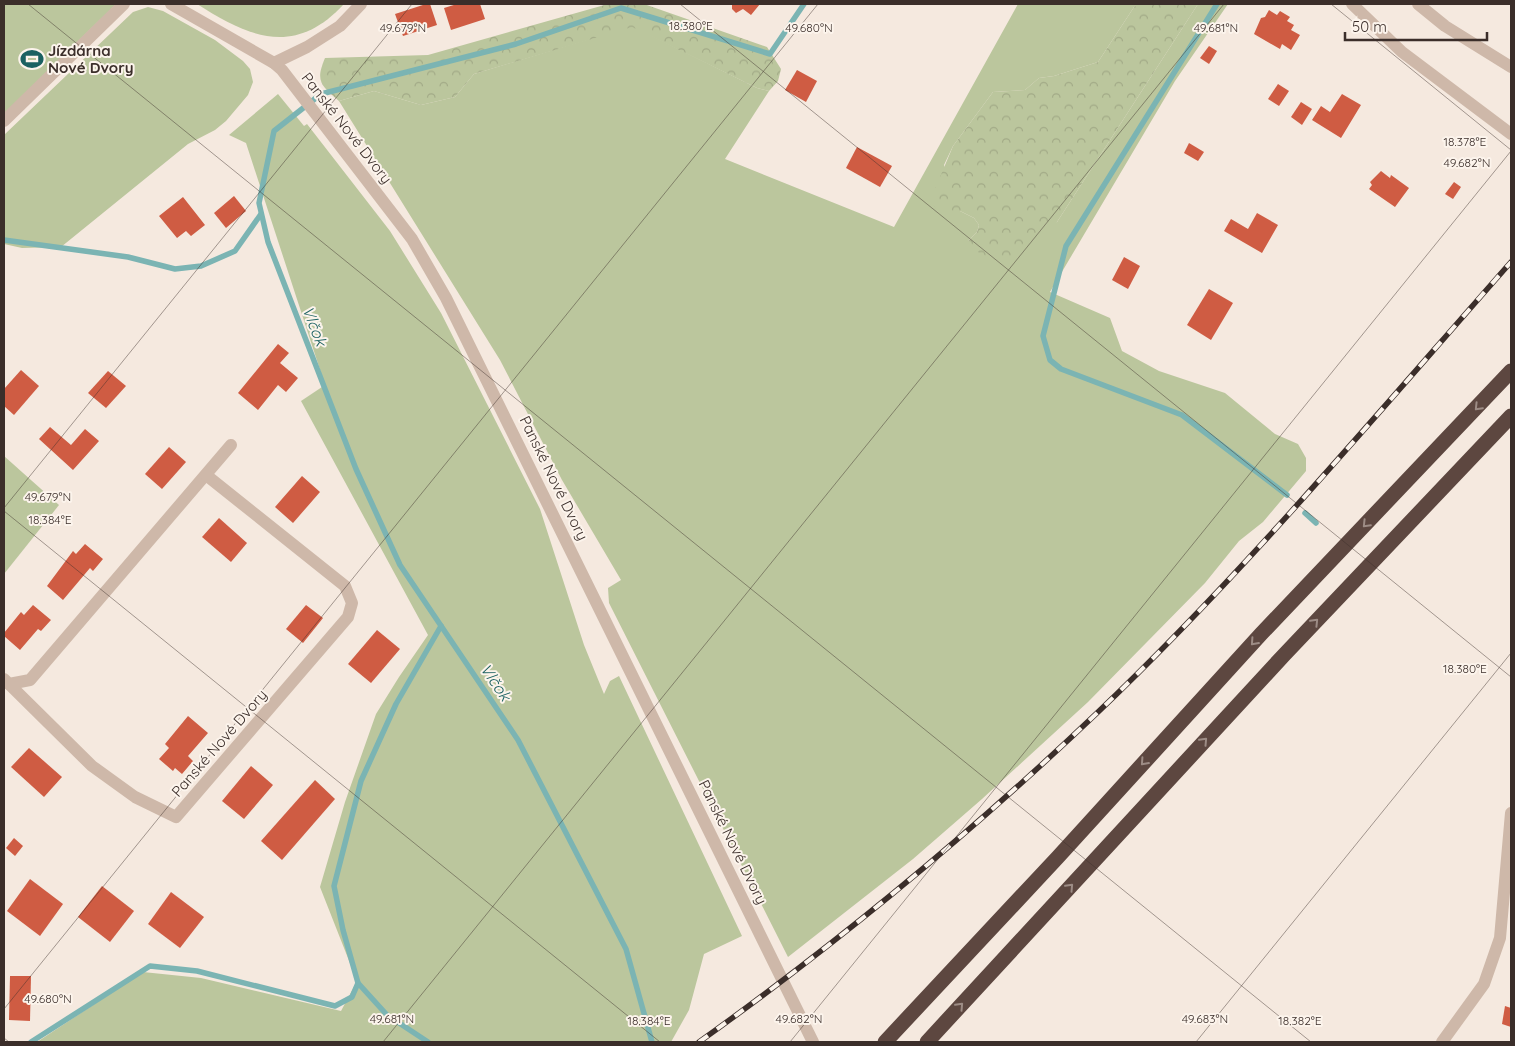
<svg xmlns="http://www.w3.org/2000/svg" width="1515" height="1046" viewBox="0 0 1515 1046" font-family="Quicksand,sans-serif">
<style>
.green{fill:#bbc69d}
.forest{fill:url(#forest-crowns)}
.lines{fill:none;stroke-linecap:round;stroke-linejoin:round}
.stream{stroke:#7bb4b3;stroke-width:5.5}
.building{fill:#cf5c43}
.street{stroke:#ceb8a9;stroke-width:12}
.highway{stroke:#5d4740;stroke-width:15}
.rail-casing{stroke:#3b2e2a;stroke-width:5.5}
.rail{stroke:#fcf4ec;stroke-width:4;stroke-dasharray:11;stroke-linecap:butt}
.oneway{stroke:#9d8c85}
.ticks{fill:none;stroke:#3b2e2a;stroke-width:1;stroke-opacity:0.45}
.labels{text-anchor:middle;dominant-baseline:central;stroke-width:4;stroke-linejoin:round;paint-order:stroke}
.poi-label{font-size:15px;font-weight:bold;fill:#3b2e2a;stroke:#fcf4ec;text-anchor:start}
.street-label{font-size:15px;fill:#3b2e2a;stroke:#fcf4ec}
.water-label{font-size:16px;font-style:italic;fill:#1b6161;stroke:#fcf4ec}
.ticks-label{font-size:12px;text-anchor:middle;fill:#3b2e2a;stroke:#fcf4ec;stroke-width:4;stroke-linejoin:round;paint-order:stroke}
</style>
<defs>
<pattern id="forest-crowns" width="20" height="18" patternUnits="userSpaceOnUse" patternTransform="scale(1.25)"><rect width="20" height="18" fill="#bbc69d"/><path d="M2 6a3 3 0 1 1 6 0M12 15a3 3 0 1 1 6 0" fill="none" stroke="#a2aa87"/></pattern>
</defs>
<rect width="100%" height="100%" fill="#f5e9df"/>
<g class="green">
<polygon points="4,4 116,4 4,114"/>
<path d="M197 4H344C295 57 250 38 197 4Z"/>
<polygon points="1018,4 1136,4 1098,62 1054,76 1039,78 1025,90 993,92 953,146 944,165 960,211 974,218 979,225 977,232 968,241 1057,222 1198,4 1228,4 1175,81 1050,292 1110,318 1122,351 1159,371 1225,393 1275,434 1298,444 1306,458 1306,471 1263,522 1239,541 1205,583 1088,702 982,799 913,859 788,957 609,603 608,588 621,580 562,480 500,360 339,101 374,91 421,105 455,97 474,74 632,26 757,88 769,91 725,159 894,227"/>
<polygon points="148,7 163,11 215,40 243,61 250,69 253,82 248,95 226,121 215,130 188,144 61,247 22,248 4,244 4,135 133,12"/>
<polygon points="278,94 304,126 307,124 390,231 441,313 540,509 584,645 604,694 610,681 619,676 742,936 704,954 689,1010 671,1042 37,1042 143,972 201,978 341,1011 357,981 320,887 345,802 376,714 399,677 428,635 301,401 325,385 246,143 229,135"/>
<polygon points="4,456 59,505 4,574"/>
</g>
<g class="forest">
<path d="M608 4H644L767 47 781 69 778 81 769 91 757 88 632 27 474 74 455 97 421 105 374 91 339 101C321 85 315 82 325 58L428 55Z"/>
<path d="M1136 4H1198L1057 222C1039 240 1024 254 1000 264L978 252 968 241 977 232 979 225 974 218 960 211 951 218 938 211 930 201 953 146 993 92 1025 90 1039 78 1054 76 1098 62Z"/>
</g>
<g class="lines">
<g class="stream">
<polyline points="1217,4 1066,246 1043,336 1050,360 1061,369 1182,415 1287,495"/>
<polyline points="4,240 128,257 175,269 201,266 235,251 261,214"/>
<polyline points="1305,513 1316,523"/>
<polyline points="358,983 387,1015 428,1042"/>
<polyline points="31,1042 150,966 197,971 335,1006 352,997 358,983 343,930 334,886 361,781 396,704 441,626"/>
<polyline points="652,1042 626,949 518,740 400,565 356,469 268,242 259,203 274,131 321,94 516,44 621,8 770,54 804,4"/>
</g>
</g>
<g class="building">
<polygon points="426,4 430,4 437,25 403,36 395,14"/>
<polygon points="457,4 480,4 485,19 451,30 444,8"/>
<polygon points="732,4 760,4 751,15 743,9 736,13 732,9"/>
<polygon points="1269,10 1277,15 1280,11 1290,17 1287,21 1294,25 1291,30 1300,35 1291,50 1282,44 1280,49 1254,34 1261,18 1265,17"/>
<polygon points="1209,46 1217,51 1209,64 1200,58"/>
<polygon points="797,70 817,81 806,102 785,90"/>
<polygon points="1278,84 1289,91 1279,106 1268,99"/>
<polygon points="1342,94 1361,105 1341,138 1312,120 1321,106 1330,112"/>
<polygon points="1301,102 1312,109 1302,125 1291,117"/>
<polygon points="1189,143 1204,152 1198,161 1184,153"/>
<polygon points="857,147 892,166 880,187 846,168"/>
<polygon points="1381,171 1390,178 1391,175 1409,188 1395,207 1369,189 1372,185 1370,182"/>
<polygon points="1454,182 1461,187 1453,199 1445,194"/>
<polygon points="234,196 246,211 226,228 214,213"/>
<polygon points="183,197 205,225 191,236 186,231 177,238 159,216"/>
<polygon points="1257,213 1278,225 1262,253 1224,231 1231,219 1248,229"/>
<polygon points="1124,257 1140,266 1128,289 1112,280"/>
<polygon points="1209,289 1233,303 1211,340 1187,325"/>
<polygon points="278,344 289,353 280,363 298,378 286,392 278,385 258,410 238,393"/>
<polygon points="21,370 39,386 14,415 4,406 4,389"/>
<polygon points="108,371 126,386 106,408 88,393"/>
<polygon points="50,427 71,445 85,429 99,441 73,470 39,439"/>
<polygon points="169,447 186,462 162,489 145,474"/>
<polygon points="302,476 320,492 293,523 275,507"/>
<polygon points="219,518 247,543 231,562 202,537"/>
<polygon points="85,544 103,559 93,571 90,568 63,600 47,586 73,551 76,554"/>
<polygon points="33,605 51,620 41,631 38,629 20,650 4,636 4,633 21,612 24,615"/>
<polygon points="306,605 323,618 303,643 286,629"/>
<polygon points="377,630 400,649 371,683 348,664"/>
<polygon points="188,716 208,733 188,756 193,761 182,774 175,768 173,771 159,759 169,748 165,744"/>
<polygon points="29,748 62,777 44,797 11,767"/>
<polygon points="251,766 273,785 244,819 222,801"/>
<polygon points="315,780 335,799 282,860 261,841"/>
<polygon points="14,838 23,846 15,856 6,848"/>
<polygon points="30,879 63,904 40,936 7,911"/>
<polygon points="102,886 134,911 110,942 78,917"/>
<polygon points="171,892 204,917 180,948 148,924"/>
<polygon points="10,976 31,976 30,1021 9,1020"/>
<polygon points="1505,1006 1511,1008 1511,1027 1502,1024"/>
</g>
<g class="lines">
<g class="street">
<polyline points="171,4 274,63 282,70 412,239 446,298 813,1042"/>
<polyline points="1352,4 1402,52 1511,134"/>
<polyline points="1418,4 1445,26 1511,67"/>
<polyline points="274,63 307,47 340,26 361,4"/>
<polyline points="4,121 124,4"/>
<polyline points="4,679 9,684 30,680 231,445"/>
<polyline points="9,684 92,766 135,797 176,817 348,617 352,603 345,586 206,475"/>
<polyline points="1442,1042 1484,984 1500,938 1511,813"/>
</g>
<g class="highway">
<polyline points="885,1042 1058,857 1261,634 1511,371"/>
<polyline points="927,1042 1284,655 1511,416"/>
</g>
<defs>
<path id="rail" d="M699 1042C839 942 972 832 1097 713 1244 573 1376 415 1511 262"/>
</defs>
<use href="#rail" class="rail-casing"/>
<use href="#rail" class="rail"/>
</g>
<defs><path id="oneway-chevron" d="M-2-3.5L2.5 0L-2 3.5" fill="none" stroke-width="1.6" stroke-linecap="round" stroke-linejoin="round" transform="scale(1.25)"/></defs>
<g class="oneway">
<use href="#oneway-chevron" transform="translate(1478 407) rotate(134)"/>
<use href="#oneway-chevron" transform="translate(1366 524) rotate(134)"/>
<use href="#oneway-chevron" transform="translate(1315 622) rotate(-46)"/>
<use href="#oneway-chevron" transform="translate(1254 642) rotate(132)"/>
<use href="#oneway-chevron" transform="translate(1204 741) rotate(-47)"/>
<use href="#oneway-chevron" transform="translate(1144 762) rotate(132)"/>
<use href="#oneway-chevron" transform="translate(1070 887) rotate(-47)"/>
<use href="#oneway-chevron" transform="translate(960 1006) rotate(-47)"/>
</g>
<path class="ticks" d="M28 4 1311 1042M680 4 1511 677M1331 4 1511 150M4 6 6 4M4 508 412 4M4 511 660 1042M4 1009 818 4M4 1038 9 1042M383 1042 1224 4M790 1042 1511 151M1196 1042 1511 653"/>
<defs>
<symbol id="stadium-bare" viewBox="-9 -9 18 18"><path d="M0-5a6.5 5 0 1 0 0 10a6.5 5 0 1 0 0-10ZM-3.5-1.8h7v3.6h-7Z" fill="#1b6161" stroke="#fcf4ec" stroke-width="2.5" paint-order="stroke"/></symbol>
</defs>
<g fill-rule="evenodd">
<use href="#stadium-bare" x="16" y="43" width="32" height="32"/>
</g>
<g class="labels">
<g class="poi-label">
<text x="48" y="50">Jízdárna<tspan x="48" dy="17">Nové Dvory</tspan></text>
</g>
<g class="street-label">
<text transform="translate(347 128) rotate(52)">Panské Nové Dvory</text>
<text transform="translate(554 478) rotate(64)">Panské Nové Dvory</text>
<text transform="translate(219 743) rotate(-49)">Panské Nové Dvory</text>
<text transform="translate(733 842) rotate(64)">Panské Nové Dvory</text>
</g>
<g class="water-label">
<text transform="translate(315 326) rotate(69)">Vlčok</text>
<text transform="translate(496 682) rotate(56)">Vlčok</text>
</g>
</g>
<g class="ticks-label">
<text x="691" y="30">18.380°E</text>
<text x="403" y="32">49.679°N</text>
<text x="1216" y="32">49.681°N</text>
<text x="809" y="32">49.680°N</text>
<text x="1465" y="146">18.378°E</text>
<text x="1467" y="167">49.682°N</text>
<text x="48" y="501">49.679°N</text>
<text x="50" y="524">18.384°E</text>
<text x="1465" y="673">18.380°E</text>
<text x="48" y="1003">49.680°N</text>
<text x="392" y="1023">49.681°N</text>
<text x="799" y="1023">49.682°N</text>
<text x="1205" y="1023">49.683°N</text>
<text x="649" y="1025">18.384°E</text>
<text x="1300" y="1025">18.382°E</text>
</g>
<rect width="1515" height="1046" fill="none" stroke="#3b2e2a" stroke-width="10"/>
<path d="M1345 32v8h142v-8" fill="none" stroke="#3b2e2a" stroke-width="2.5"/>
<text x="1352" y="32" font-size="15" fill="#3b2e2a" stroke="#fcf4ec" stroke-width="4" paint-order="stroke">50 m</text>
</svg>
